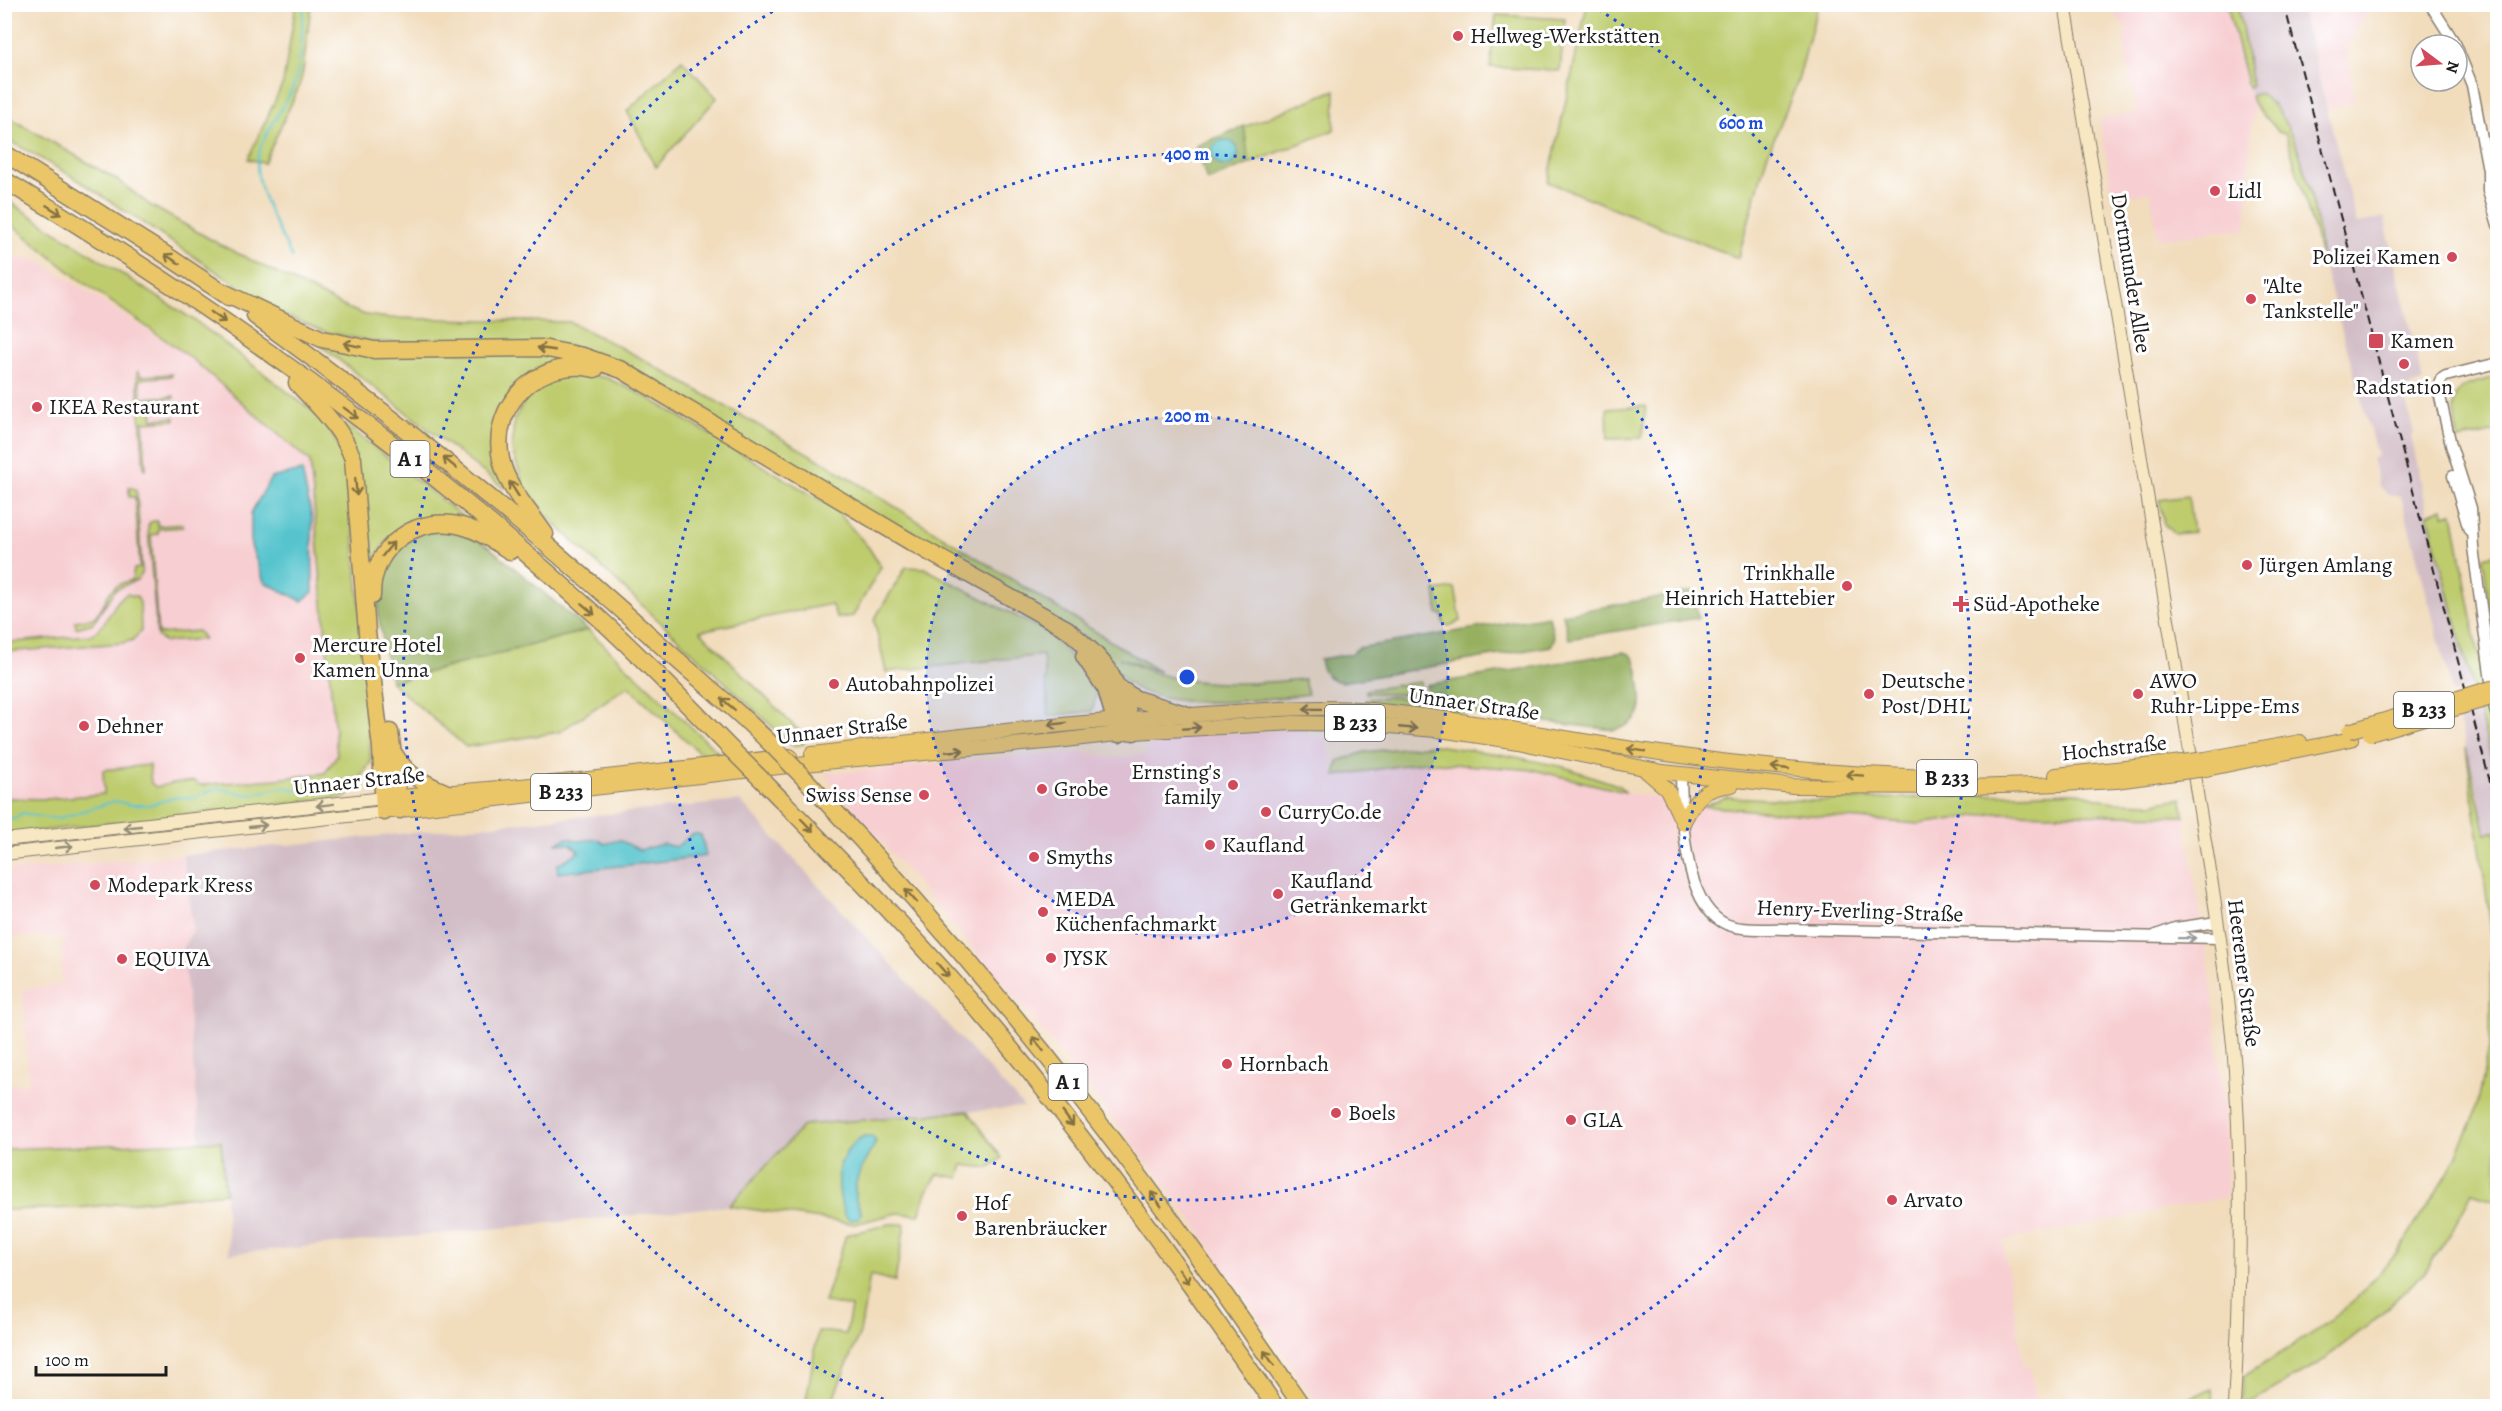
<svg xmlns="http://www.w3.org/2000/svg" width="2502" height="1411" viewBox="0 0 2502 1411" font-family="Alegreya,serif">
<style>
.built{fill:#f7cfd2}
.industrial{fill:#d2bdc6}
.green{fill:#becc6e;stroke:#6d7445;stroke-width:1.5}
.forest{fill:#96b061;stroke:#59663e;stroke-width:1.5}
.water{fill:#56c4cd;stroke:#397074;stroke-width:1.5}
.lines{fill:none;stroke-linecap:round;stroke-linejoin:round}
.stream{stroke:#56c4cd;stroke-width:2}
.tertiary-casing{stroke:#867c6c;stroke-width:13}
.secondary-casing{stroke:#867c6c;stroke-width:14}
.primary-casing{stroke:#867c6c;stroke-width:16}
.motorway-casing{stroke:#867c6c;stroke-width:19}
.tertiary{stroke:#fff;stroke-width:10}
.secondary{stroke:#f7e8c3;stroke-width:12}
.primary{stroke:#ebc669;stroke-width:14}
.motorway{stroke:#ebc669;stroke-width:16}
.rail{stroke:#1c1c1c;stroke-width:2;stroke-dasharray:9 4.5;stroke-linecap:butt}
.primary-bridge-casing{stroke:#867c6c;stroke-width:16;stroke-linecap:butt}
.motorway-bridge-casing{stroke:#867c6c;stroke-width:19;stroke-linecap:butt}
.primary-bridge{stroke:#ebc669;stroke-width:14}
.motorway-bridge{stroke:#ebc669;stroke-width:16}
.oneway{stroke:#847142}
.oneway2{stroke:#948c78}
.oneway3{stroke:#999}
.ring{fill:none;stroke:#1d4ed8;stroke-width:3;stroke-dasharray:3 6}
.poi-dot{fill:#d1495b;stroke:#fff;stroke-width:2}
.labels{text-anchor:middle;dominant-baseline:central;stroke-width:6;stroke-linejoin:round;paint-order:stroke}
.shield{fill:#fff;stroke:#606060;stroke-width:1.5}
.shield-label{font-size:21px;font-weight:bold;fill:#1c1c1c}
.poi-label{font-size:22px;fill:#1c1c1c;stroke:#fff;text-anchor:start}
.street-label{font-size:22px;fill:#1c1c1c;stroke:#fff}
.centre{fill:#1d4ed8;stroke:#fff;stroke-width:3}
.ring-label{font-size:18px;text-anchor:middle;font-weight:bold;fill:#1d4ed8;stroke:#fff;stroke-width:6;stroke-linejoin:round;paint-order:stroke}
</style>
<rect width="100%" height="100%" fill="#fff"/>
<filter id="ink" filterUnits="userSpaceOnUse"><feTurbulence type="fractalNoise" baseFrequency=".0167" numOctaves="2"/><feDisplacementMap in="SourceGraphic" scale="12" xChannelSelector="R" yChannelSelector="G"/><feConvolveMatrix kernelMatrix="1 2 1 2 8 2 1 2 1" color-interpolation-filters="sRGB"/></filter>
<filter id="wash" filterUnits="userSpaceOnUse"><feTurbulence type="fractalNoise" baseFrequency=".008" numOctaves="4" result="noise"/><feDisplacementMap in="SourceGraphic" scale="24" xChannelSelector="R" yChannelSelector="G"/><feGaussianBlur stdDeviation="1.35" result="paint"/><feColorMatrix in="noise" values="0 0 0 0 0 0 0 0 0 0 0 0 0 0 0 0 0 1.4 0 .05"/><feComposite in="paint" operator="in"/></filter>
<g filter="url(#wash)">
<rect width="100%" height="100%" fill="#f1dcbc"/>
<g class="built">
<polygon points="2107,5 2227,5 2255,109 2251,126 2246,231 2227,230 2158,239 2150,192 2113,198 2100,119 2136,113 2123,36 2127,30"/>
<polygon points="2300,5 2372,5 2346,48 2356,101 2328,109"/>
<polygon points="5,258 36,259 191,358 311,462 337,755 325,773 5,817"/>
<polygon points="1303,730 1304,734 1327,738 1335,776 1423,762 1534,770 1625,792 1718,809 1919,824 1998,813 2184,816 2212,987 2226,1127 2227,1197 2003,1241 2024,1367 2030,1367 2037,1406 1319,1406 1194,1223 1159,1177 1032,1018 824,774 981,759 1083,752 1113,758 1146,754 1148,745 1153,740 1206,735"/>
<polygon points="183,855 193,930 183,947 200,1142 5,1149 5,1085 29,1083 23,989 61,984 62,937 5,937 5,871"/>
</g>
<g class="industrial">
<polygon points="2238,5 2300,5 2357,224 2384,217 2423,382 2403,388 2414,433 2411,436 2428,514 2473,687 2453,694 2401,497 2388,495 2379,486 2372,459 2377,456 2322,259 2315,210 2292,131 2259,93 2251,96 2248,87 2252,85"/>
<polygon points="2479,710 2497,780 2497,839 2495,832 2486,834 2478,792 2458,717"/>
<polygon points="740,801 1024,1107 804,1125 729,1206 229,1254 221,1141 200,1142 183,947 193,930 183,855"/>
</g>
<g class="green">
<polygon points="296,5 311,5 303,71 299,87 264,163 248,159 283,83"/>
<polygon points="1587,5 1818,5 1798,81 1767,156 1738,258 1548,182"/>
<polygon points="2227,5 2238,5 2252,85 2248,87"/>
<polygon points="1496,15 1565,19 1560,71 1490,67"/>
<polygon points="682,60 717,98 656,167 627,111"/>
<polygon points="1335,90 1334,130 1249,164 1244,127"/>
<path d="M2259 93C2303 123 2315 209 2322 259L2286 134 2278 132C2269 115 2257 118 2251 96Z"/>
<path d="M5 115 116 179 150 205 219 244 347 308 366 315 388 318 570 322 637 356 830 466 1160 672 1119 658C1132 663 1145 670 1158 674 1205 687 1256 684 1304 679L1308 694C1263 700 1164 713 1128 683 1114 671 1109 655 1096 644L571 346 374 342 326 332 279 313 75 178 5 138Z"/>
<polygon points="5,199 197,322 325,421 344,457 353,523 365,674 371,762 347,797 5,835 4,798 47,799 104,794 103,770 149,765 151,783 156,787 173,783 195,781 199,785 277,779 325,773 337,755 310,462 191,358 76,277 5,219"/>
<polygon points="321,346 538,354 566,357 566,361 501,417 505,489"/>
<polygon points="139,371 140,376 172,374 172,376 140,379 141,398 174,396 174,398 151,400 153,419 175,417 175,420 143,422 146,469 144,469 137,372"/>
<polygon points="576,372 607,378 647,397 834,508 869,548 881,567 853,616 837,618 831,604 700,631 799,731 804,744 793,746 554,523 524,487 512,450 514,420 526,398 549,378"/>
<path d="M2497 377V432L2458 440C2451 391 2448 388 2497 377Z"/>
<polygon points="1646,406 1642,438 1608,439 1607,409"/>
<path d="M346 425 467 520C440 520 408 516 388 539 380 548 375 561 369 571L343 429Z"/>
<path d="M129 487 135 489 137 494 142 572 137 580 115 590 93 623 76 628 75 621 93 618C112 601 100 588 132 580L134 569 140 568 135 497H129Z"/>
<polygon points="2188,496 2193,532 2174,534 2164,524 2159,500"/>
<polygon points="2443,508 2444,515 2453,513 2497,758 2497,780 2428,514"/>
<polygon points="153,521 157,521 158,526 183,524 183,527 158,529 158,534 151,535 158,634 198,631 204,639 165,642 157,636 148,529 149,523"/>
<polygon points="2493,555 2494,562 2498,562 2497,662 2483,557"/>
<polygon points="906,567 924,568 1043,630 1066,651 1097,694 1092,711 1049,716 1043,655 886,672 874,620"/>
<polygon points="1455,588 1461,621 1449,626 1444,624 1442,614 1438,614 1435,591"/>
<path d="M127 594 137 597 140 603 141 631 133 640 123 643 5 652V643L90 635C110 625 112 600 127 594Z"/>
<polygon points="588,630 722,756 706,759 628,686 559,732 466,747 391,682"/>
<polygon points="1420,682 1421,695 1366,693 1366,690"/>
<polygon points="1390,697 1432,699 1424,710 1366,704 1366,699"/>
<polygon points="1434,745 1505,755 1564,767 1620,786 1625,792 1534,770 1424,762 1335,776 1338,761 1365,752"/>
<polygon points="2466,748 2486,834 2496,831 2497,839 2497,1201 2472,1193 2450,1234 2425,1272 2371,1323 2318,1364 2251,1402 2242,1402 2243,1377 2316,1331 2354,1301 2397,1253 2447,1175 2473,1120 2490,1044 2491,927"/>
<polygon points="2075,792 2113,802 2152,803 2182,798 2184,816 1998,813 1919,824 1702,806 1727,797 1814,801"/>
<polygon points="968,1111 1002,1158 988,1168 963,1165 959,1178 938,1174 927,1192 919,1215 897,1213 855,1224 729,1206 804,1125"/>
<polygon points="221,1141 225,1193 78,1208 5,1210 5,1149"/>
<polygon points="890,1224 905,1224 895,1281 870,1275 860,1333 830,1406 805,1406 818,1331 846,1334 851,1307 824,1302 846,1235"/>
<polygon points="2213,1389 2214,1406 2166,1406"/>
</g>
<g class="forest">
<polygon points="1244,126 1249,164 1207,181 1196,146"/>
<polygon points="456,530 488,546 588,630 391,682 378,615 380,577 396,548 424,531"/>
<polygon points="1694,591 1698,618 1569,639 1563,614"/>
<path d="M1549 616 1554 639 1551 646 1342 682C1328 680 1322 673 1320 659L1351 654 1358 648Z"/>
<path d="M1623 652C1628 653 1631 654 1634 659 1639 667 1643 702 1640 711 1635 723 1625 727 1614 730L1434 709 1440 699 1439 694 1426 695V685Z"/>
</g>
<g class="water">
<circle cx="1225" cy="153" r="13"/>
<polygon points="302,471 312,518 313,592 302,601 264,582 251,546 251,513 271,478"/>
<polygon points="696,834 701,835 706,856 558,873 557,865 579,852 571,844 556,843 568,838 579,841 597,839 605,844 619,840 640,850 663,844 676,847 691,835"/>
<path d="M864 1136H872L876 1142C867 1159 854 1175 855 1196 855 1202 862 1208 861 1214 860 1220 854 1220 850 1220 839 1215 837 1176 840 1165 845 1152 852 1142 864 1136Z"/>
</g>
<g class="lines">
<g class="stream">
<path d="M292 258C280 230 257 194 257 164 257 142 282 111 292 90 303 66 301 31 304 4"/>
<polyline points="4,818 15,818 22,813 47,818 60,818 115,801 131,805 149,805 176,797 193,798 217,788 250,795 283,787 306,792 340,783"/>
</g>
</g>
</g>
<g filter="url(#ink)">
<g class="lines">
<defs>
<g id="tertiary">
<polyline points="2430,4 2456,45"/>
<polyline points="2457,48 2472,85 2488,170 2488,191 2498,225"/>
<polyline points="2453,476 2469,530"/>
<polyline points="2491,681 2473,547 2471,508 2451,445 2438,388 2441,379 2446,376 2498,363"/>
<polyline points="2494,705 2498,722"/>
<path d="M1681 775C1682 815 1683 899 1722 922 1739 932 1767 928 1786 929L2219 938"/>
<polyline points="2156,935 2175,928 2217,922"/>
</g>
<g id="secondary">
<path d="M2065 4 2209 865C2220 939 2232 1013 2236 1087 2243 1194 2240 1300 2234 1406"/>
<polyline points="4,840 384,798"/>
<polyline points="4,854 384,812"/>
</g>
<g id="primary">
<path d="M812 754C938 739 1063 722 1190 715 1250 711 1311 705 1371 710 1468 719 1564 739 1660 753 1763 768 1864 776 1968 778"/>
<polyline points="2205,759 2300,742"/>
<polyline points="2206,769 2351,739"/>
<polyline points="1646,771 1667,789 1683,823"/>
<polyline points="2056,775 2174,763"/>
<polyline points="389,798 563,782 790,756"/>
<polyline points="391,811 824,762 1057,741 1134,732 1294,723 1367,724 1447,731 1518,742 1663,772 1793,786 1968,787 2061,784 2116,781 2175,773"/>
<path d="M1683 823C1696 798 1702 788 1732 785"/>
</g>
<g id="motorway">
<polyline points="4,153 160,251 229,297"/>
<path d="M4 180C216 306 417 452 599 618 645 660 688 705 731 749"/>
<polyline points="221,291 322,339 374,350 542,348 583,356 622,370 911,542 1067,629 1094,653 1108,669 1126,705 1134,732"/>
<path d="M255 316C403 423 538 533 673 656 706 685 740 713 771 744"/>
<path d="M297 383C319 407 342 428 353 459L367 632 381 748 384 812"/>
<path d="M545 534C529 510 507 488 501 459 489 403 542 356 595 369"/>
<path d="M372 596C371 545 420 511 468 528 483 533 496 543 510 551"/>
<polyline points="1084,656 1106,689 1119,734"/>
<polyline points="1119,688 1136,699 1188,715"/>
<polyline points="390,732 400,810"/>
<path d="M395 755C408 777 425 783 447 793"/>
<path d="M806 780C902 882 993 987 1079 1097 1158 1197 1230 1302 1302 1406"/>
<path d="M766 784C848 868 931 952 1006 1043 1102 1159 1190 1282 1275 1406"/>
</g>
</defs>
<use href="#tertiary" class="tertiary-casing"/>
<use href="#secondary" class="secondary-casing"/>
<use href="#primary" class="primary-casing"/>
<use href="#motorway" class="motorway-casing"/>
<use href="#tertiary" class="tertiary"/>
<use href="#secondary" class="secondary"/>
<use href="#primary" class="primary"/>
<use href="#motorway" class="motorway"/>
<polyline class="rail" points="2284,4 2498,812"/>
<defs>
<g id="primary-bridge">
<polyline points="2349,731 2498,686"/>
<polyline points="2370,734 2498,696"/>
<polyline points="2174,763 2205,759"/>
<polyline points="2175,773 2206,769"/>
</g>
<g id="motorway-bridge">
<polyline points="771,744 806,780"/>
<polyline points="731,749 766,784"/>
</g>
</defs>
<use href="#primary-bridge" class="primary-bridge-casing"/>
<use href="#motorway-bridge" class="motorway-bridge-casing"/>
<use href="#primary-bridge" class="primary-bridge"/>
<use href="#motorway-bridge" class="motorway-bridge"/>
</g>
<defs><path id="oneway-shaft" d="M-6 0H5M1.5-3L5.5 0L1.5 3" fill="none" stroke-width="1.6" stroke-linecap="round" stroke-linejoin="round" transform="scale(1.5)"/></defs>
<g class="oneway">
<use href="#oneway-shaft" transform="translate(54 210) rotate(32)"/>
<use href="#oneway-shaft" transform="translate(172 259) rotate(-146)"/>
<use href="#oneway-shaft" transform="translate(218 317) rotate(35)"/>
<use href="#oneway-shaft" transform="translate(352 345) rotate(-168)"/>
<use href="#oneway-shaft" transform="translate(546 349) rotate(-172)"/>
<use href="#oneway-shaft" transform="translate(351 413) rotate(37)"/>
<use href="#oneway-shaft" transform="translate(450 463) rotate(-141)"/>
<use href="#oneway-shaft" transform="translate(356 487) rotate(85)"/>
<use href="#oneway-shaft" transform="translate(514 489) rotate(-122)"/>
<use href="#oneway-shaft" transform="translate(388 549) rotate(-51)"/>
<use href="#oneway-shaft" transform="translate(588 609) rotate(41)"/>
<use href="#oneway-shaft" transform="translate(728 704) rotate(-139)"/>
<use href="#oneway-shaft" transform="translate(1312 709) rotate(-180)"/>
<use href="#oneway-shaft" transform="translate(1057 724) rotate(173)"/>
<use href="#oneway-shaft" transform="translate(1192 728) rotate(-4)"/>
<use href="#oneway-shaft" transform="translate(1408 728) rotate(5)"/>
<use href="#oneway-shaft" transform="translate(1636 750) rotate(-171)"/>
<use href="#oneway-shaft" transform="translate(955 751) rotate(-5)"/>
<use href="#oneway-shaft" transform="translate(1780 768) rotate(-174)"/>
<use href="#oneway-shaft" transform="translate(1855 775) rotate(-176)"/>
<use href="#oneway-shaft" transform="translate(807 825) rotate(46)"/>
<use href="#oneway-shaft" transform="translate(911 896) rotate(-132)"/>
<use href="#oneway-shaft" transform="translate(943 970) rotate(49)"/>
<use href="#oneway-shaft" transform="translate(1038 1044) rotate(-128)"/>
<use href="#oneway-shaft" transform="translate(1068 1119) rotate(53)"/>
<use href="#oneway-shaft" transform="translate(1156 1199) rotate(-126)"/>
<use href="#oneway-shaft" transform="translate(1184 1276) rotate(54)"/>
<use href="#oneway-shaft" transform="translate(1269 1358) rotate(-125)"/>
</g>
<g class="oneway2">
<use href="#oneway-shaft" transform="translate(325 805) rotate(173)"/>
<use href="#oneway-shaft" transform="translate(258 826) rotate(-6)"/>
<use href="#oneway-shaft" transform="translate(132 827) rotate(174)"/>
<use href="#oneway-shaft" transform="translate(64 847) rotate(-6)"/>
</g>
<use class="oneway3" href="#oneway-shaft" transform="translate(2187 938) rotate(-1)"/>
</g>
<circle cx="1187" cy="677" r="261" fill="#1d4ed8" fill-opacity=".12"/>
<g class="ring">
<circle cx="1187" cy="677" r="261"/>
<circle cx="1187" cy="677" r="523"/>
<path d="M900 1406A784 784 0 0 1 783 5M1591 5A784 784 0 0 1 1474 1406"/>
</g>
<g class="poi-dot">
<circle cx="1458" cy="36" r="6"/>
<circle cx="2215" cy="191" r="6"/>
<circle cx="2452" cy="257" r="6"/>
<circle cx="2251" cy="299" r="6"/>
<rect x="2368" y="333" width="16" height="16" rx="3"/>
<circle cx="2404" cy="364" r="6"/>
<circle cx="37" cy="407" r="6"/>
<circle cx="2247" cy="565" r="6"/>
<circle cx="1847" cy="586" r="6"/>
<path d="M1958 595h6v6h6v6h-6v6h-6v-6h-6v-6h6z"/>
<circle cx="300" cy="658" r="6"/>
<circle cx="834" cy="684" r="6"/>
<circle cx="1869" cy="694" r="6"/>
<circle cx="2138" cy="694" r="6"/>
<circle cx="84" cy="726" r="6"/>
<circle cx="1233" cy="785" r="6"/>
<circle cx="1042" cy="789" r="6"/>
<circle cx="924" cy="795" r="6"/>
<circle cx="1266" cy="812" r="6"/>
<circle cx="1210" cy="845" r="6"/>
<circle cx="1034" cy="857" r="6"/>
<circle cx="95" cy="885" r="6"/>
<circle cx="1278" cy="894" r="6"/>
<circle cx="1043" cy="912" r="6"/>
<circle cx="1051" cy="958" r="6"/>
<circle cx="122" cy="959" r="6"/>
<circle cx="1227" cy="1064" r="6"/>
<circle cx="1336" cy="1113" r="6"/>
<circle cx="1571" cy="1120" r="6"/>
<circle cx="1892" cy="1200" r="6"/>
<circle cx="962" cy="1216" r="6"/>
</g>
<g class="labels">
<g class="shield">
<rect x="390.5" y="441" width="39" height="36" rx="4.5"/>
<rect x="2394" y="692" width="60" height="36" rx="4.5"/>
<rect x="1325" y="705" width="60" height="36" rx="4.5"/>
<rect x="1917" y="760" width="60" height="36" rx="4.5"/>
<rect x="531" y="774" width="60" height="36" rx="4.5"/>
<rect x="1048.5" y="1064" width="39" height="36" rx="4.5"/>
</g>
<g class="shield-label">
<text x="410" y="459">A 1</text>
<text x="2424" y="710">B 233</text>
<text x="1355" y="723">B 233</text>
<text x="1947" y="778">B 233</text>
<text x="561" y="792">B 233</text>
<text x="1068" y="1082">A 1</text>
</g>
<g class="poi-label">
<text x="1470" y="36">Hellweg-Werkstätten</text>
<text x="2227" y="191">Lidl</text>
<text x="2440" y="257" text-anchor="end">Polizei Kamen</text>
<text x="2263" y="286">"Alte<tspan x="2263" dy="25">Tankstelle"</tspan></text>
<text x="2390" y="341">Kamen</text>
<text x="2404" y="387" text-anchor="middle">Radstation</text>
<text x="49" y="407">IKEA Restaurant</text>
<text x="2259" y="565">Jürgen Amlang</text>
<text x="1835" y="573" text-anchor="end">Trinkhalle<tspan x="1835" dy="25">Heinrich Hattebier</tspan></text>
<text x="1973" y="604">Süd-Apotheke</text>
<text x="312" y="645">Mercure Hotel<tspan x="312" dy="25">Kamen Unna</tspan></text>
<text x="1881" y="681">Deutsche<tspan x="1881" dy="25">Post/DHL</tspan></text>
<text x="2150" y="681">AWO<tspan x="2150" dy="25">Ruhr-Lippe-Ems</tspan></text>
<text x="846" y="684">Autobahnpolizei</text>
<text x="96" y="726">Dehner</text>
<text x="1221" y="772" text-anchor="end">Ernsting's<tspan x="1221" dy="25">family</tspan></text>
<text x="1054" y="789">Grobe</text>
<text x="912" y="795" text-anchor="end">Swiss Sense</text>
<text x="1278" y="812">CurryCo.de</text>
<text x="1222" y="845">Kaufland</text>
<text x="1046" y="857">Smyths</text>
<text x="1290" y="881">Kaufland<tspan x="1290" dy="25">Getränkemarkt</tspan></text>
<text x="107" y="885">Modepark Kress</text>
<text x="1055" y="899">MEDA<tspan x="1055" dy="25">Küchenfachmarkt</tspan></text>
<text x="1063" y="958">JYSK</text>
<text x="134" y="959">EQUIVA</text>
<text x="1239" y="1064">Hornbach</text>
<text x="1348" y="1113">Boels</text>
<text x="1583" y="1120">GLA</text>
<text x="1904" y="1200">Arvato</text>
<text x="974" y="1203">Hof<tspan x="974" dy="25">Barenbräucker</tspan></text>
</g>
<g class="street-label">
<text transform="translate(2131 273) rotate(81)">Dortmunder Allee</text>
<text transform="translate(1474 704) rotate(8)">Unnaer Straße</text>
<text transform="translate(842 729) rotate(-7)">Unnaer Straße</text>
<text transform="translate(2114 748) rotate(-6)">Hochstraße</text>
<text transform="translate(359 781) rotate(-6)">Unnaer Straße</text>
<text transform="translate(1860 911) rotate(2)">Henry-Everling-Straße</text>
<text transform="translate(2244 973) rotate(83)">Heerener Straße</text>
</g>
</g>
<circle cx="1187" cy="677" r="9" class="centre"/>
<g class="ring-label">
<text x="1741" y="129">600 m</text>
<text x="1187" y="160">400 m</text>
<text x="1187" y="422">200 m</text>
</g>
<rect width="2502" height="1411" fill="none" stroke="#fff" stroke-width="24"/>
<g transform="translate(2439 63) rotate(106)"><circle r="28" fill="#ffffff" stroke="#a4a4a4" stroke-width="1.5"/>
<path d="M0-4.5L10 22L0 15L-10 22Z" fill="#d1495b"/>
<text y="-9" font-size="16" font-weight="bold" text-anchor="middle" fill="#1c1c1c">N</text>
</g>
<path d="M36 1366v9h130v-9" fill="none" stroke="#1c1c1c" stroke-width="3"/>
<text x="45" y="1366" font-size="18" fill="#1c1c1c" stroke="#ffffff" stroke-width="4.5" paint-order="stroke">100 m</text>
</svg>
